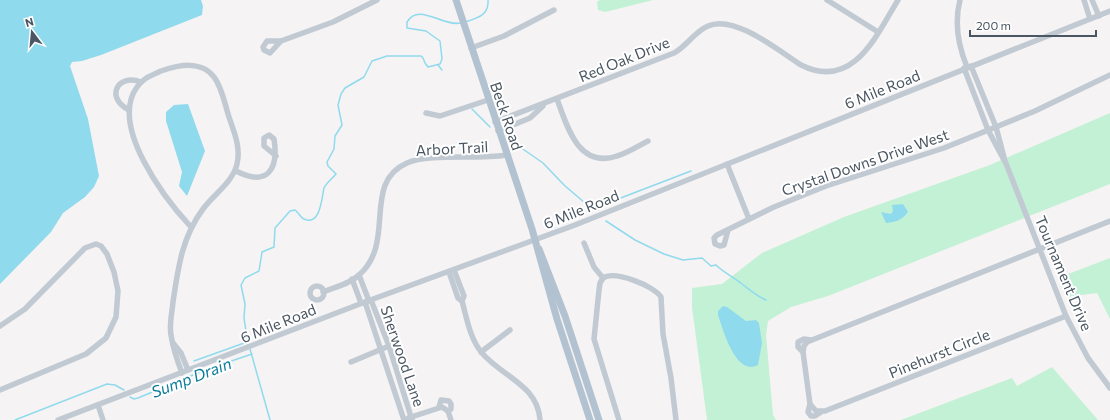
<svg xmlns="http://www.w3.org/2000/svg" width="1110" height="420" viewBox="0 0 1110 420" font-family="Commissioner,sans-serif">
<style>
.green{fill:#c3f1d5}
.water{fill:#90daee}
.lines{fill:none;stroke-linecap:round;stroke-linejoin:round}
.stream{stroke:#90daee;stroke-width:1.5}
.minor{stroke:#c1cad2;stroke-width:5.5}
.major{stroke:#b3c2d1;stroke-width:7}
.labels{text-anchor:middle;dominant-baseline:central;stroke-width:4;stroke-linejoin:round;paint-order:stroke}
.street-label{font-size:15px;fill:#4a5661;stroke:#fff}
.water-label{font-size:16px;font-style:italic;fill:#0c7c9b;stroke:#fff}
</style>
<rect width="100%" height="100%" fill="#f5f3f3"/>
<g class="green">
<polygon points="600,0 653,0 605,12 598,10 597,2"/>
<polygon points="1110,113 1110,184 828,296 791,307 768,321 766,335 773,415 776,420 707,420 692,307 692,288 722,284 762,253 844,217 990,165"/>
<polygon points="1110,258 1110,319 1097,293 1066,297 1058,278"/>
<polygon points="1052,367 1098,420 901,420 1012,378 1017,386"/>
</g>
<g class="water">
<polygon points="0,0 201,0 203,6 202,15 101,55 82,61 72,62 70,66 88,119 99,176 94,187 85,197 63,213 51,232 0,284"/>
<polygon points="188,104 205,151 187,196 179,186 182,172 166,121 166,112 174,105"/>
<path d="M903 204 908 212C902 220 896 222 886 223L881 212 891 214 893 211 892 205Z"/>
<path d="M723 306 727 307 746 321 756 320 759 323 762 343 758 365C736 377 723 330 718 315V311Z"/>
</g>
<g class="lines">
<g class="stream">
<path d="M465 22C478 18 489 15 488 0"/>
<polyline points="438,65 442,70"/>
<polyline points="472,109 490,127"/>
<polyline points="517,145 543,163 564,185 592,209 691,171"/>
<path d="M606 221 635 240 664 254 683 260 702 258 711 266 716 265C724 273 734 277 742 284 750 290 756 296 766 300"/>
<path d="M248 345 244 318 245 304 241 285 245 278 259 271 262 252 274 247 275 228 290 211 295 210C298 212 301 218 304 219 321 227 322 195 324 188 327 182 332 179 336 174L328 166 327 162 334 149 335 136 342 125 338 105 341 94 345 88 364 77 372 61 387 56H421L423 58 425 63 428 67 440 64 442 59 440 41 426 31 407 28V22C419 2 442 27 461 23"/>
<polyline points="250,349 270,420"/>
<polyline points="194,361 247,342"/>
<polyline points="130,397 134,399 138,398 205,370 252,354"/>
<polyline points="15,420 107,384 115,385 124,390"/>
</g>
<g class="minor">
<polyline points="827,0 878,32"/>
<path d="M960 0C954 23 958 45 967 67"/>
<polyline points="1084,0 1090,19"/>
<polyline points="1092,0 1099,16"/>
<polyline points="281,41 270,53 264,50 263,47 267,41 281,41 333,22 377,0"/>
<polyline points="471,48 504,36 554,10"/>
<polyline points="971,66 996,127 1005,161 1066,316 1088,358 1110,388"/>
<polyline points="964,68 988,130 1004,160"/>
<path d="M557 99C567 126 578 169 617 156 628 153 638 146 648 141"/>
<path d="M129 110C105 98 117 73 141 82"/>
<polyline points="426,113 440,116 488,100"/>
<path d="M495 122 674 53C687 46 694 32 708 26 734 14 779 51 801 65 853 91 876 36 898 0"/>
<polyline points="498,131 530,118 543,106"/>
<polyline points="727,164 749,219"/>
<path d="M236 171C267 187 279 170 274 139L269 135 264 138V146L276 156"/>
<polyline points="728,230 724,245 720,246 715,244 714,238 717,235 774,207 826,186 944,148 1035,111 1110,75"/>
<polyline points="584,243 594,267 603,278"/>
<path d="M454 270 464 296 462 301C467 319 470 339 482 353 501 376 538 385 540 420"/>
<polyline points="449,272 458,298 462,301"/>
<polyline points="359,275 369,301"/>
<path d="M603 278C615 270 654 286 661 297L663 334 671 378 676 420"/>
<polyline points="603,278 600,283 599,290 594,339 619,420"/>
<polyline points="352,279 361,303"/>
<circle cx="317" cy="293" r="7"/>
<path d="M323 292C335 287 350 284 359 275 397 242 361 183 407 163 430 153 478 160 506 155"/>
<polyline points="371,300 389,346 412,420"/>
<polyline points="365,302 404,420"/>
<polyline points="1066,316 825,411 816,411 810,404 803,352 804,346 807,342 1110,221"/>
<polyline points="0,326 25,309 85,248 96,244 101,246 107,254 114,272 118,291 116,317 106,338 86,354 0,390"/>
<polyline points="173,343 181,353 188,370"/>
<polyline points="481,352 510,330"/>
<polyline points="803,352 798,347 798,342 804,339 811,340"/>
<polyline points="351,362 389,346"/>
<path d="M182 373C177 360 173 348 171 335 169 325 172 313 173 302 178 268 182 237 203 209 214 194 233 182 237 164 241 147 234 132 229 117 225 105 222 87 214 77 201 60 179 65 161 71 152 75 143 78 137 87 109 126 165 199 191 227"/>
<polyline points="810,404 808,412 811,416 815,416 821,412"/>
<polyline points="98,405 103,420"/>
<polyline points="439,407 441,400 449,401 451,404 451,409 448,411"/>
<polyline points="408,418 442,407 448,411 451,420"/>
<polyline points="58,420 365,302 575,225 1110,11"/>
</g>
<g class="major">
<polyline points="456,0 532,229 557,319 590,420"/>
<polyline points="539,249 565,316 599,420"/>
</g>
</g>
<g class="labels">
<g class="street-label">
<text transform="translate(624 59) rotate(-22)">Red Oak Drive</text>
<text transform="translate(882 89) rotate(-22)">6 Mile Road</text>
<text transform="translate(507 116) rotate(71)">Beck Road</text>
<text transform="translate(452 148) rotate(-3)">Arbor Trail</text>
<text transform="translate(865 162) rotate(-19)">Crystal Downs Drive West</text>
<text transform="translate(581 209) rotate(-22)">6 Mile Road</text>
<text transform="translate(1064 273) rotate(67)">Tournament Drive</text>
<text transform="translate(278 323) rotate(-22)">6 Mile Road</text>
<text transform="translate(939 353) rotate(-22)">Pinehurst Circle</text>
<text transform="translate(403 356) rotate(71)">Sherwood Lane</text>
</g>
<g class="water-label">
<text transform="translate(191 377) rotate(-21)">Sump Drain</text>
</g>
</g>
<g transform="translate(32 32) rotate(344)" stroke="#ffffff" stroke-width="3" paint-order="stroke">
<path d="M0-3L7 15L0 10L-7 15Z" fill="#4a5661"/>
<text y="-6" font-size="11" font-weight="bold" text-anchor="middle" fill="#4a5661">N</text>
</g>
<path d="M970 30v6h126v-6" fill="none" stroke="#4a5661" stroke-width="2"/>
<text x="976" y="30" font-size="12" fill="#4a5661" stroke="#ffffff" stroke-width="3" paint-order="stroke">200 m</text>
</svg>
